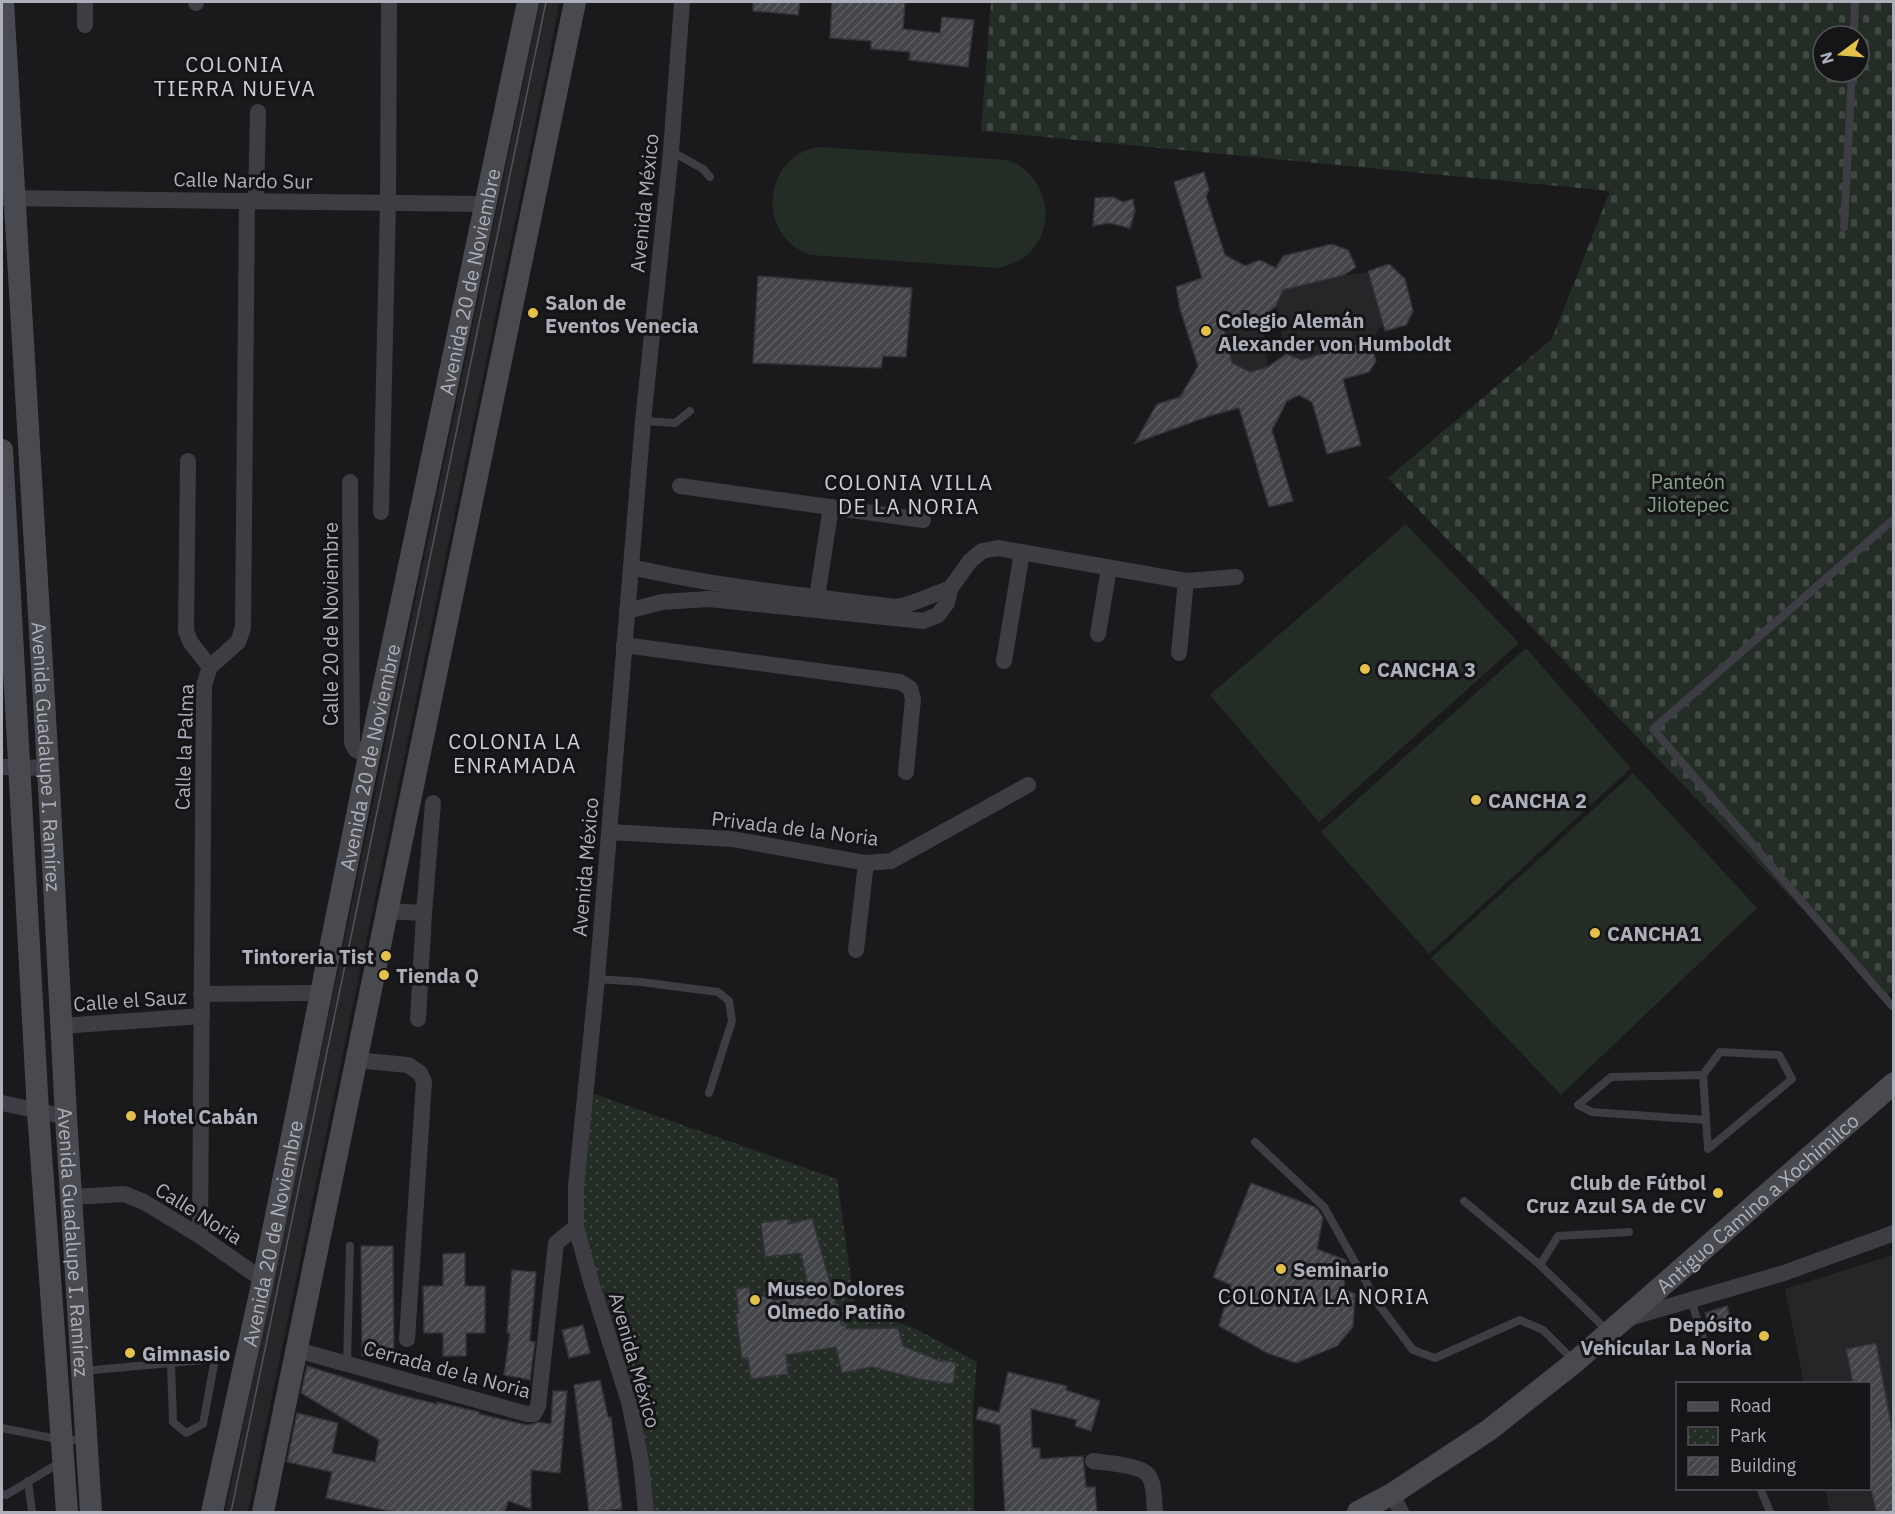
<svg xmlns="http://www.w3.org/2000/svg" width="1895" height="1514" viewBox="0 0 1895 1514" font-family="'IBM Plex Sans',sans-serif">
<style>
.built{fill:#262629}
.cemetery{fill:url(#cemetery-stones);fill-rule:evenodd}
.park{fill:url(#park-dots)}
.garden{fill:#242c26}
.building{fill:url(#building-hatch);stroke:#343438;stroke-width:1.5}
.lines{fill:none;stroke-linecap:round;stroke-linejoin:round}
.service{stroke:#3d3d43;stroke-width:8}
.minor{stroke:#3d3d43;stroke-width:16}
.secondary{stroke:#494a50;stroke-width:22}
.tram{stroke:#525359;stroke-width:1.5}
.poi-dot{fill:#e4c149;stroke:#151517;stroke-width:2}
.labels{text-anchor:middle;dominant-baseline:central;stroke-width:6;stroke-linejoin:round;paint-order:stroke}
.street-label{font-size:20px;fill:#adb0ba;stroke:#151517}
.poi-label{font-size:20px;font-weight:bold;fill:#adb0ba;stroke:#151517;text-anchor:start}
.park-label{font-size:20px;fill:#86a48b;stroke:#151517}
.neighbourhood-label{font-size:21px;letter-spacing:1.5px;fill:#cecfd7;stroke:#151517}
</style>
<defs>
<pattern id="cemetery-stones" width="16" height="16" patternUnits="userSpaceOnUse" patternTransform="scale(1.5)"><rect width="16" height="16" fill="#242c26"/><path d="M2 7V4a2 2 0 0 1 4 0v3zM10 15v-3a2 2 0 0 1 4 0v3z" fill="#414843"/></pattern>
<pattern id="park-dots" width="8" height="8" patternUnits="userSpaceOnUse" patternTransform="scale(1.5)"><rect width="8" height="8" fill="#242c26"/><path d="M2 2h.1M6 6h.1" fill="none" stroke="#414843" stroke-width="1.8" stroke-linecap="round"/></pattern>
<pattern id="building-hatch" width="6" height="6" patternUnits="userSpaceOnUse" patternTransform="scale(1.5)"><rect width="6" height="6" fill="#444549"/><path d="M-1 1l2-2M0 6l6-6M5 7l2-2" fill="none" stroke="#5c5d61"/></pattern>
</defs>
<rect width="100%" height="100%" fill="#1a1a1c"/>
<g class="built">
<polygon points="540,2 559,2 552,43 248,1512 225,1512"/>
<polygon points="1368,272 1383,324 1365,349 1354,344 1302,360 1286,354 1276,306 1283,290 1337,277"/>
<polygon points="1237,318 1256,321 1262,319 1268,367 1250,372 1232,363 1222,321"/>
<polygon points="1893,1255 1893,1512 1830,1512 1825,1489 1870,1488 1870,1384 1804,1383 1785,1289"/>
</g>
<path class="cemetery" d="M991 2H1893V990L1886 996 1388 478 1552 339 1610 191 981 131ZM1823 36H1859V72H1823Z"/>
<polygon class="park" points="594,1094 837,1179 855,1307 916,1329 977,1362 973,1404 974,1512 641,1512 637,1459 579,1241 574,1187"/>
<g class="garden">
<path d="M821 147 1008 160C1046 174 1060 226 1027 255 1019 262 1008 265 998 268L810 255C801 251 793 247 786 239 758 206 776 151 821 147Z"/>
<polygon points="1406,524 1519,643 1319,822 1210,695"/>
<polygon points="1526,648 1631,768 1429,954 1321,832"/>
<polygon points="1633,773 1757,908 1561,1095 1431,958"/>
</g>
<g class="building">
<polygon points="753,2 800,2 798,15 753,11"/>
<polygon points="832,2 905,2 903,29 940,33 942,17 974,20 968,67 909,60 910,52 871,49 871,41 830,38"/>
<polygon points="1204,172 1209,190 1206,196 1225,255 1245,266 1260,260 1276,268 1283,256 1332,244 1348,250 1356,267 1344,275 1283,290 1276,306 1262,319 1256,321 1237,318 1222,321 1232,363 1250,372 1268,367 1286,354 1302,360 1354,344 1365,349 1370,342 1376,361 1369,372 1343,379 1361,445 1327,454 1312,402 1299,395 1287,401 1272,430 1293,501 1269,507 1239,408 1209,416 1135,443 1157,404 1180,397 1198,366 1180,309 1176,287 1202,278 1174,182"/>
<polygon points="1113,197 1123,202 1133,199 1135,211 1130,228 1109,223 1093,226 1095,198"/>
<polygon points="1389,264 1405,279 1413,311 1406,325 1385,331 1368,271"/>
<polygon points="758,276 912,288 906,357 883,356 881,368 753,363"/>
<polygon points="1251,1183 1315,1207 1319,1211 1323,1218 1317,1249 1346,1260 1344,1289 1355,1294 1353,1327 1337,1346 1296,1363 1267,1353 1219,1326 1231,1285 1213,1277"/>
<polygon points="812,1218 842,1326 846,1324 847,1329 898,1328 903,1346 942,1362 942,1360 956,1363 953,1384 919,1379 872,1367 842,1373 836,1347 786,1355 788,1374 751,1379 748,1358 742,1359 736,1314 739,1313 736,1289 749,1287 751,1298 772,1295 773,1301 810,1295 801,1253 765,1257 761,1223 787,1219 789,1224"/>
<polygon points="361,1246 393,1246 394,1356 362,1356"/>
<polygon points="465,1253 465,1286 485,1286 485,1333 466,1333 466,1356 443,1356 443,1333 424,1333 423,1286 443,1286 443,1254"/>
<polygon points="512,1270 536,1272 530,1341 535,1342 530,1380 504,1375 510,1333 507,1333"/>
<polygon points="1727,1306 1731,1319 1709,1326 1705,1313"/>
<polygon points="583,1325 590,1353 569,1358 562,1330"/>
<polygon points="1876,1343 1893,1435 1893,1512 1876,1512 1869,1479 1869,1383 1853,1383 1846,1349"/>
<polygon points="307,1366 396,1394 437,1404 437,1402 475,1411 479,1412 479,1414 527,1425 540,1422 551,1424 553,1391 567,1391 560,1473 531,1470 531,1509 508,1501 505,1512 394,1512 326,1498 332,1472 287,1462 297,1413 338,1423 332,1453 375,1462 379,1440 301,1393"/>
<polygon points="1008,1372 1067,1386 1066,1390 1100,1401 1091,1431 1075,1426 1077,1420 1031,1409 1032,1448 1040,1448 1040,1459 1083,1456 1086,1487 1095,1487 1097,1512 1005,1512 1000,1425 976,1419 979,1407 999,1412"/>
<polygon points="600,1380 608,1417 611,1417 622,1509 589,1512 574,1385"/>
</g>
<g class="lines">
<g class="service">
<polyline points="1854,36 1855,2"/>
<polyline points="671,151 703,169 710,177"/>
<polyline points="1844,227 1852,72"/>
<polyline points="643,421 675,423 690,411"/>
<polyline points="1894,519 1653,729 1892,1006 1894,1005"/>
<polyline points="597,979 641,982 718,992 729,1001 732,1021 709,1093"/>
<polygon points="1720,1052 1779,1055 1792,1079 1708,1149 1703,1075"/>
<polyline points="1703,1075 1611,1077 1578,1105 1592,1112 1706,1120"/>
<polyline points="1255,1142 1324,1207 1379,1305 1413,1350 1435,1358 1520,1320 1543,1330 1575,1362"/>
<polyline points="1464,1201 1540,1265 1609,1332"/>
<polyline points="1540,1265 1558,1236 1629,1232"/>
<polyline points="1691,1300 1703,1338"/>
<polyline points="347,1364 350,1246"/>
<polyline points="82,1371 215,1359 203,1424 186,1433 173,1422 171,1363"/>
<polyline points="2,1428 62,1440 85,1440"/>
<polyline points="28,1481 32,1512"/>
<polyline points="1760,1488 1770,1512"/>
<polyline points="2,1494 6,1495 61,1462"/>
</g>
<g class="minor">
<polyline points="85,2 85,25"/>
<polyline points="196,3 196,2"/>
<polyline points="2,198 484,204"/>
<polyline points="256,201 258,112"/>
<polyline points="188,461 186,631 191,643 210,667"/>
<polyline points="350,482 352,743 356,750 369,756"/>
<polyline points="680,486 923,520"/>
<polyline points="381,512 388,203 389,2"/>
<path d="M631 567C718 587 808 596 896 607 916 604 931 594 950 589"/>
<polyline points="817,597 831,507"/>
<polyline points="627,611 662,602 709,599 923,621 938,615 947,603 950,589 970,561 982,551 998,548 1186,581 1236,577"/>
<polyline points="1098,634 1109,568"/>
<polyline points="624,645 900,682 910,688 913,699 906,772"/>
<polyline points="1179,653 1186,581"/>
<polyline points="1004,661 1022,552"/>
<polyline points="2,767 48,768"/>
<polyline points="610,832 732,839 866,863 891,861 1028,785"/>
<polyline points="386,911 424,913 418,1019"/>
<polyline points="424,913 433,803"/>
<polyline points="856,950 866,863"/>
<polyline points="201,994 320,993"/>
<polyline points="61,1026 202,1016"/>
<polyline points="356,1060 408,1065 420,1073 424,1082 407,1339"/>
<polyline points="2,1103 66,1117"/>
<polyline points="72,1197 124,1194 144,1202 200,1236 263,1280"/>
<polyline points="200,1236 204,685 210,667 238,642 243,628 247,201"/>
<polyline points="1629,1318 1784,1273 1894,1233"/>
<polyline points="297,1350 527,1414 534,1414 538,1406 556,1243 576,1227"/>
<path d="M1093 1461C1106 1463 1141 1465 1148 1475 1155 1484 1154 1501 1155 1512"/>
<polyline points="1392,1494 1401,1512"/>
<polyline points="646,1512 641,1462 629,1402 592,1285 576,1227 576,1186 597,979 643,421 671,151 682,2"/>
</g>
<g class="secondary">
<path id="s1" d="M3 2 48 768 66 1117 91 1512"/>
<polyline points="2,450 38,1112 67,1512"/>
<path id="s2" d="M212 1512 263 1280 369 756 528 2"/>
<polyline points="263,1512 575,2"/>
<path id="s3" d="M1358 1512 1392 1494 1489 1430 1575 1362 1894 1083"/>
</g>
<polyline class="tram" points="231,1512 546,2"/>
</g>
<g class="poi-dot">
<circle cx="533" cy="313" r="6"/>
<circle cx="1206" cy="331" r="6"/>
<circle cx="1365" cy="669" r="6"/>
<circle cx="1476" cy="800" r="6"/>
<circle cx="1595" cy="933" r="6"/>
<circle cx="386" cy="956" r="6"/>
<circle cx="384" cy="975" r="6"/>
<circle cx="131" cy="1116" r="6"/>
<circle cx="1718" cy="1193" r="6"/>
<circle cx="1281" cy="1269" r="6"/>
<circle cx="755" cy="1300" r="6"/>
<circle cx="1764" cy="1336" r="6"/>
<circle cx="130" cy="1353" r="6"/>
</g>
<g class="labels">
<g class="street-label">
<text transform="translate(243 180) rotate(1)">Calle Nardo Sur</text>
<text transform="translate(644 203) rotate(-84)">Avenida México</text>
<text stroke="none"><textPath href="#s2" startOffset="1257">Avenida 20 de Noviembre</textPath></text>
<text transform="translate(330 624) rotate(-90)">Calle 20 de Noviembre</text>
<text transform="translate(184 747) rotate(-88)">Calle la Palma</text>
<text stroke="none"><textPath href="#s1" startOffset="756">Avenida Guadalupe I. Ramírez</textPath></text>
<text stroke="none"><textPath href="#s2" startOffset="771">Avenida 20 de Noviembre</textPath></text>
<text transform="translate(795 828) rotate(7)">Privada de la Noria</text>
<text transform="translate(585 867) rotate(-85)">Avenida México</text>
<text transform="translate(130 1000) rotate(-4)">Calle el Sauz</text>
<text stroke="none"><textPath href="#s3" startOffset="506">Antiguo Camino a Xochimilco</textPath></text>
<text transform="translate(199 1213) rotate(32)">Calle Noria</text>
<text stroke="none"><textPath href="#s2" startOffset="285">Avenida 20 de Noviembre</textPath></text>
<text stroke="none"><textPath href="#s1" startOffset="1242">Avenida Guadalupe I. Ramírez</textPath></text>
<text transform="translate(635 1360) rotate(74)">Avenida México</text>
<text transform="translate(447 1369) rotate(15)">Cerrada de la Noria</text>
</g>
<g class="poi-label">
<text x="545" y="302">Salon de<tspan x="545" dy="23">Eventos Venecia</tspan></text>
<text x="1218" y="320">Colegio Alemán<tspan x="1218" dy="23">Alexander von Humboldt</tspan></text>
<text x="1377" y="669">CANCHA 3</text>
<text x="1488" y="800">CANCHA 2</text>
<text x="1607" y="933">CANCHA1</text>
<text x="374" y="956" text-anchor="end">Tintoreria Tist</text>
<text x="396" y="975">Tienda Q</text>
<text x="143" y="1116">Hotel Cabán</text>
<text x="1706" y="1182" text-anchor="end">Club de Fútbol<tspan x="1706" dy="23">Cruz Azul SA de CV</tspan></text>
<text x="1293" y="1269">Seminario</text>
<text x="767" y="1288">Museo Dolores<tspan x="767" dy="23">Olmedo Patiño</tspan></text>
<text x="1752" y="1324" text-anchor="end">Depósito<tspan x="1752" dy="23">Vehicular La Noria</tspan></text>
<text x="142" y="1353">Gimnasio</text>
</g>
<g class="park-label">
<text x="1688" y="481">Panteón<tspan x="1688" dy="23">Jilotepec</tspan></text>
</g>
<g class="neighbourhood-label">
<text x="235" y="64">COLONIA<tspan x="235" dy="24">TIERRA NUEVA</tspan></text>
<text x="909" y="482">COLONIA VILLA<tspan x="909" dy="24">DE LA NORIA</tspan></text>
<text x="515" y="741">COLONIA LA<tspan x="515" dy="24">ENRAMADA</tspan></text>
<text x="1324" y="1296">COLONIA LA NORIA</text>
</g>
</g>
<rect width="1895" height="1514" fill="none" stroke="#adb0ba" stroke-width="6"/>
<rect x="1676" y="1382" width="195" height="108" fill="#151517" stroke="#525358" stroke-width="1.5"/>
<rect x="1688" y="1402" width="30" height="9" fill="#494a50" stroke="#525358" stroke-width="1.5"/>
<text x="1730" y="1412" font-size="18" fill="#adb0ba">Road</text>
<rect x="1688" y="1427" width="30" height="18" fill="url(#park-dots)" stroke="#525358" stroke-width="1.5"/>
<text x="1730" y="1442" font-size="18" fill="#adb0ba">Park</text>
<rect x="1688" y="1457" width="30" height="18" fill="url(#building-hatch)" stroke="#525358" stroke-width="1.5"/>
<text x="1730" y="1472" font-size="18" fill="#adb0ba">Building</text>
<g transform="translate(1841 54) rotate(254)"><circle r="28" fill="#151517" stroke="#525358" stroke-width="1.5"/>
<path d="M0-4.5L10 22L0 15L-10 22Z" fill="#e4c149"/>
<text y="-9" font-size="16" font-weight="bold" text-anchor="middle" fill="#adb0ba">N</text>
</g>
</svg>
